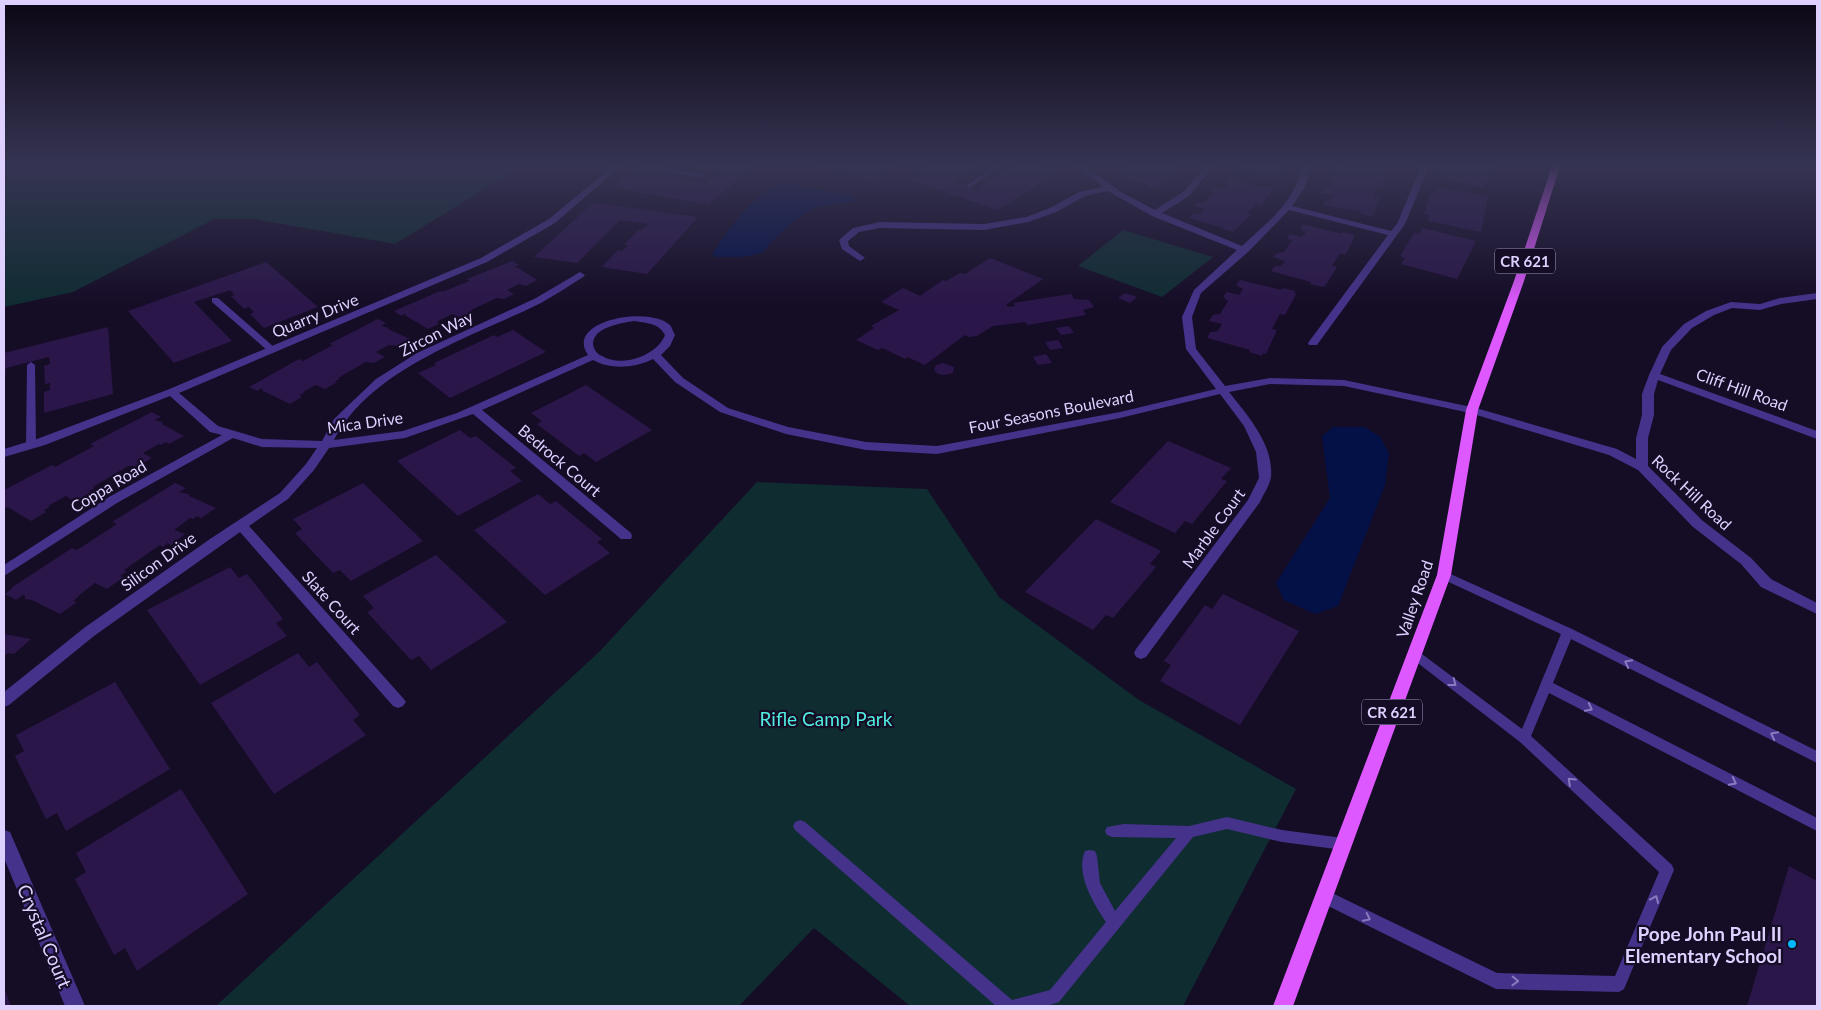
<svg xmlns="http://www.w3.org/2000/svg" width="1821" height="1010" viewBox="0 0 1821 1010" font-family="Lato,sans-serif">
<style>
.green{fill:#0f2c31}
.water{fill:#041147}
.building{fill:#2a1649}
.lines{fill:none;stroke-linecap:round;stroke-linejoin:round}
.lane{fill:#45328a;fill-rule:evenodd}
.street{fill:#45328a;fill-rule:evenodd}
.primary{fill:#de58ff;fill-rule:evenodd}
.oneway{stroke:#8a7abf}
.poi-dot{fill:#00b6fc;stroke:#150c26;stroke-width:2}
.labels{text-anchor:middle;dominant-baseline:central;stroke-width:4.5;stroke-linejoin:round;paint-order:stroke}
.shield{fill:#150c26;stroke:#a296be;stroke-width:1}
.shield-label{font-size:15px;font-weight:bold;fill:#dfd1ff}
.street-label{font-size:16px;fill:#dfd1ff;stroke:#150c26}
.near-park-label{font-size:19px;fill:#51ece0;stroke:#150c26}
.near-poi-label{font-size:19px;font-weight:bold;fill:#dfd1ff;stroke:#150c26;text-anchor:end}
.near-street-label{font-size:19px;fill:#dfd1ff;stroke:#150c26}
</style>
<rect width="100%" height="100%" fill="#150c26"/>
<g class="green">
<polygon points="4,166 522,166 395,244 254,219 214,219 73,292 4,307"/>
<polygon points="1123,230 1213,257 1162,297 1078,266"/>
<polygon points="757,482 927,489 999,597 1139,700 1296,789 1183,1006 910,1006 814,928 739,1006 216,1006 600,651"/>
</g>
<g class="water">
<path d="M791 184 852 196 856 201C841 203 823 204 809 211 794 219 773 240 762 253L743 257H716L712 254C725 234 753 195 775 186 780 184 786 184 791 184Z"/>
<polygon points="1333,427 1365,427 1380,437 1389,453 1385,485 1338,606 1315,614 1284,600 1276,583 1330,498 1322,436"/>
</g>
<g class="building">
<polygon points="689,166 754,166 708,205 612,187 637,169 706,184 720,172"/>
<polygon points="813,166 894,166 872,182"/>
<polygon points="930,166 979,166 977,167 980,168 953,181 976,189 1014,166 1039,166 1058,172 997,210 907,179"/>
<polygon points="1120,166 1178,166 1171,173 1175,174 1158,189 1148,187 1149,185 1117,177 1131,169"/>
<polygon points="1238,166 1283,166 1281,178 1278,179 1233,171 1235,167"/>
<polygon points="1336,166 1384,170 1386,172 1382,187 1377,187 1374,197 1379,198 1374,214 1372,216 1360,214 1361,212 1324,205 1325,201 1331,200 1333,195 1321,193 1323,189 1329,188 1332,179 1327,176 1329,173 1340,175 1341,170 1335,168"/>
<polygon points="1437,166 1496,166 1484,188 1435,176 1438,171 1434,170"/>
<polygon points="1228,178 1262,187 1264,186 1274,188 1273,190 1274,190 1261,205 1256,204 1247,214 1251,215 1233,232 1222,229 1224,228 1189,218 1193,214 1200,214 1204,209 1194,206 1198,202 1204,202 1214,193 1210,190 1214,187 1224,189 1229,185 1224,182"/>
<polygon points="1437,187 1488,196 1481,232 1428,221 1429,215 1424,214 1431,192 1435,193"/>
<polygon points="593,203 698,217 647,274 602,267 618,250 622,251 628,245 624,245 638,230 642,230 648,224 620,220 577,263 534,257"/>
<polygon points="1303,224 1342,234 1343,232 1355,235 1353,237 1355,237 1345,255 1340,253 1332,266 1337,267 1325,286 1322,287 1310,284 1311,282 1271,271 1275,266 1281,266 1285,261 1273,257 1277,253 1284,252 1292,241 1287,238 1290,234 1302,237 1306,232 1300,229"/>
<polygon points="1423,228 1476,241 1457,279 1401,264 1405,258 1400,256 1414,233 1419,234"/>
<polygon points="990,258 1043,279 1006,305 1009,307 1015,306 1013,303 1071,294 1074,299 1089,300 1094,307 1083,310 1086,315 1028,325 1025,322 993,326 977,336 969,337 965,335 925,365 907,357 905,359 882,348 878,350 856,340 874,328 871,326 899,310 881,302 903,288 920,296 943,280 946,281 960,273 965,274"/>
<polygon points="512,261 519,265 514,267 520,269 537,280 526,286 519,284 507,290 514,294 504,299 497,298 471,310 473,311 469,312 471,314 459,319 452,314 440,320 437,322 439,324 428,329 406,316 405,314 401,316 394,311 440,291 442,292 470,281 467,279"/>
<polygon points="266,262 318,307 264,328 250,314 254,312 249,307 244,309 231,296 235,295 230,290 194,302 232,341 174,363 128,311"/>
<polygon points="1240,280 1281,290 1283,288 1295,291 1294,293 1296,294 1285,315 1280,314 1272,329 1277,330 1266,354 1263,353 1262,356 1249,352 1250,350 1207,338 1210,332 1218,331 1222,324 1209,321 1213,315 1220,314 1228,301 1223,297 1227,292 1239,295 1243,289 1236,285"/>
<polygon points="1125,293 1137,297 1130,303 1118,298"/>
<polygon points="378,319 386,323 381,326 389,328 388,329 410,339 398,346 389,345 376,352 385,357 374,363 366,362 338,378 340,379 335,381 337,382 325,389 316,385 303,392 304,393 299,395 302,397 290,404 263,391 262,388 257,391 249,387 299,359 303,361 333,345 329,344"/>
<polygon points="1069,326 1074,333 1061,335 1056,328"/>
<polygon points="108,327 113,394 44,413 44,392 50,390 50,383 45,384 44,366 50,364 49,357 6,368 5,379 4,379 4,353"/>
<polygon points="513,330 546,352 450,398 418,373 436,365 434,363 494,335 497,337"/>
<polygon points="1058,340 1063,348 1050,350 1045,342"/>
<polygon points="1046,354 1052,363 1038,365 1033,357"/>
<polygon points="943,363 954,367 953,373 945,375 938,374 934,370 936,365"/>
<polygon points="586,385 652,430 596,462 584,453 579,456 537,424 542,421 531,413"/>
<polygon points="152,412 161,417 154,420 163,422 162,424 184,436 169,444 166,442 161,445 159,444 143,453 152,458 138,466 128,466 93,487 95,488 89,491 91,492 75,502 66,496 48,506 50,507 44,510 46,512 31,521 9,508 4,507 4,490 52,465 55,467 94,446 90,444"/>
<polygon points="460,430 470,438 476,436 516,468 510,471 522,481 458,516 397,461"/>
<polygon points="1168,441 1231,468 1221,479 1227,481 1192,524 1185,521 1175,533 1110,502"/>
<polygon points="175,483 186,488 179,492 189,494 189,496 216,508 201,518 197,516 193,519 190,518 174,530 185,534 171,545 167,543 163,547 160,545 124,570 126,572 120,576 124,577 107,589 95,583 78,596 79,596 73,601 77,602 60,614 32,600 25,599 25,596 23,595 16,600 5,594 12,589 11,588 72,548 77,550 117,524 112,522"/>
<polygon points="363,483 423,541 351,581 340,570 333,573 295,533 302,529 293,519"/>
<polygon points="538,494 550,504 556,501 602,539 597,542 610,553 545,595 474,530"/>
<polygon points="1096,519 1161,551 1150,564 1156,567 1113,618 1106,615 1093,630 1025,592"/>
<polygon points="436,555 507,622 431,670 419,656 411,660 367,612 374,608 363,596"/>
<polygon points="230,567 239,578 247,574 283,619 276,623 287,636 200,685 147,610"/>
<polygon points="1223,594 1299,631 1240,725 1160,681 1171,665 1164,661 1205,605 1212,609"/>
<polygon points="4,634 31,639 14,654 8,653 4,656"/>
<polygon points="298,653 309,667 317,662 360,715 353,720 366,735 274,794 211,703"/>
<polygon points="115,682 170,769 66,831 57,813 46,819 15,756 24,751 16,735"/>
<polygon points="181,789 248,894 137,971 125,948 114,955 75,879 86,872 76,853"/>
<polygon points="1789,866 1817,881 1817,1006 1747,1006"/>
<polygon points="4,988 11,1006 4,1006"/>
</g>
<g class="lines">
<g class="lane">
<polygon points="641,166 653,166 703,174 706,176 703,178 644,168"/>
<polygon points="994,166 1001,166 971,187 967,187 967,185"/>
<polygon points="212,298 218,298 275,348 275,352 269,352 212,302"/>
<polygon points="31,362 35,365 36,445 31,448 26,445 27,365"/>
<polygon points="1444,571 1572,629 1817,751 1817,763 1571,639 1553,683 1817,818 1817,831 1549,693 1531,736 1672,865 1674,870 1624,989 1619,992 1496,989 1318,901 1316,896 1318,891 1323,889 1328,891 1497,973 1615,976 1659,872 1520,742 1410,657 1408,654 1410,651 1414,649 1418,651 1522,729 1561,634 1440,578 1439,575 1440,572"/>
<path d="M1227 817 1282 830 1343 838 1348 840 1350 844 1348 848 1343 850 1282 842 1227 829 1193 837 1059 1002 1047 1006H996L795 830 793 826 795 822 800 820 805 822 1012 1000 1050 990 1106 922C1094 904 1075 874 1085 851L1090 850 1095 851 1097 856 1100 883 1115 911 1176 838 1112 837 1107 835 1105 831 1107 827 1124 824 1189 826Z"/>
</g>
<g class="street">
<path d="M613 166H621L555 223 487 262 179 393 218 426 262 439 322 441 334 419 376 379 417 353 536 298 580 272 585 275 583 277C569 286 555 295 541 303 472 337 371 368 334 440L403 431 457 413 588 355C564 321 648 305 670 325 672 327 673 332 675 335L670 346 661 355 683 378 728 408 788 427 866 442 937 446 1120 412 1216 389 1186 349 1182 317 1194 290 1237 250 1152 216 1108 191 1085 196 1056 212 1028 222 984 230 880 228 859 232 848 241 849 246 865 258 860 261 842 249 839 240 853 228 880 222 984 224 1026 217 1050 208 1079 192 1103 187 1076 166H1085L1121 192 1155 210 1183 192 1206 166H1214L1189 196 1162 213 1242 246C1271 219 1292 205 1303 166H1311L1305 187 1292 206 1391 231 1397 224 1421 166H1429L1405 224 1317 345H1309L1308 343 1388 235 1289 210 1248 252 1201 293 1192 317 1196 349 1225 386 1270 378 1344 380 1476 408 1617 449 1636 459V438L1642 415V394L1649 375 1662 347 1684 324 1706 311 1731 302 1760 304 1780 298 1817 293V299L1781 304 1760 310 1732 308 1714 315 1692 328 1671 350 1660 374 1817 431V439L1658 380 1654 394V415L1648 438V466L1703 521 1751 558 1771 579 1817 603V614L1761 587 1741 564 1693 527 1638 470 1609 455 1470 413 1344 386 1270 384 1229 392C1248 416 1274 445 1271 477 1270 485 1263 495 1260 502L1146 657 1141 659 1136 657 1134 653 1136 649 1248 500 1259 478 1256 452 1244 426 1220 394 1120 418 937 454 866 450 786 434 720 412 675 382 653 359C635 368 611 370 593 360L482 410 631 533 632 536 631 539H621L473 414 405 438 329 448 314 470 288 499 249 526 403 698 406 702 403 706 398 708 393 706 240 532 94 636 9 705 4 707V692L84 628 210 539 280 493 306 464 317 448 262 447 233 438 117 503 4 576V565L109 497 222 435 210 432 170 396 45 445 4 457V449L37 439 167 390 481 258 549 219ZM634 321C646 323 659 323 665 335 657 356 621 368 602 356 597 354 594 350 593 344 593 327 622 323 634 321Z"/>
<polygon points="4,830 10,832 85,1006 65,1006 4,858"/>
</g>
<polygon class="primary" points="1552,166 1560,166 1524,281 1478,410 1451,575 1293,1006 1273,1006 1437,575 1466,410 1514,281"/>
</g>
<defs><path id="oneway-chevron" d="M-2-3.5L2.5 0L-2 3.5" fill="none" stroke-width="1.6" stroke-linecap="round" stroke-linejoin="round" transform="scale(1.25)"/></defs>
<g class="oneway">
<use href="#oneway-chevron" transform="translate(1628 663) rotate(-153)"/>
<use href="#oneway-chevron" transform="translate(1453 683) rotate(38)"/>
<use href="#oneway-chevron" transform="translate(1589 708) rotate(27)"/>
<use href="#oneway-chevron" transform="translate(1774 735) rotate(-153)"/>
<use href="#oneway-chevron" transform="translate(1571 781) rotate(-137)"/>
<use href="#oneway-chevron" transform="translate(1733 782) rotate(27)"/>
<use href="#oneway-chevron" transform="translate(1655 899) rotate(-67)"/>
<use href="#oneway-chevron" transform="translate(1367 918) rotate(26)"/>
<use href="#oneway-chevron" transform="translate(1515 981) rotate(2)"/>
</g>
<linearGradient id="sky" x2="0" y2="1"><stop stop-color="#0c0715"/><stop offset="0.54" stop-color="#353452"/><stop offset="1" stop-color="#353452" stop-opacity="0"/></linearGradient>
<rect width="1821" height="307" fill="url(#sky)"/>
<circle class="poi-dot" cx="1792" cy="944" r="5"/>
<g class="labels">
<g class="shield">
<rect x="1495" y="248.5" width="60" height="25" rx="4"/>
<rect x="1362" y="699.5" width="60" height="25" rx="4"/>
</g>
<g class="shield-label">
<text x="1525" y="261">CR 621</text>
<text x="1392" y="712">CR 621</text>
</g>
<g class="street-label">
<text transform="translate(315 315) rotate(-22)">Quarry Drive</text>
<text transform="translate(436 333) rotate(-27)">Zircon Way</text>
<text transform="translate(1742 389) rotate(20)">Cliff Hill Road</text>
<text transform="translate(1051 411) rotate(-11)">Four Seasons Boulevard</text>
<text transform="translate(365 422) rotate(-8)">Mica Drive</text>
<text transform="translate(560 460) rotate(40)">Bedrock Court</text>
<text transform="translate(108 486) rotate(-31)">Coppa Road</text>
<text transform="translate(1692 492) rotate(43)">Rock Hill Road</text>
<text transform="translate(1213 528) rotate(-54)">Marble Court</text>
<text transform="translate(158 561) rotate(-36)">Silicon Drive</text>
<text transform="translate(1414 599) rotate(-71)">Valley Road</text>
<text transform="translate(332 602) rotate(48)">Slate Court</text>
</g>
<g class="near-park-label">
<text x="826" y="718">Rifle Camp Park</text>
</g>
<g class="near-poi-label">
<text x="1782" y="933">Pope John Paul II<tspan x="1782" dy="22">Elementary School</tspan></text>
</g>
<g class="near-street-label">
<text transform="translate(45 936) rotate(67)">Crystal Court</text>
</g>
</g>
<rect width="1821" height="1010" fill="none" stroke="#dfd1ff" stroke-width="10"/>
</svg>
